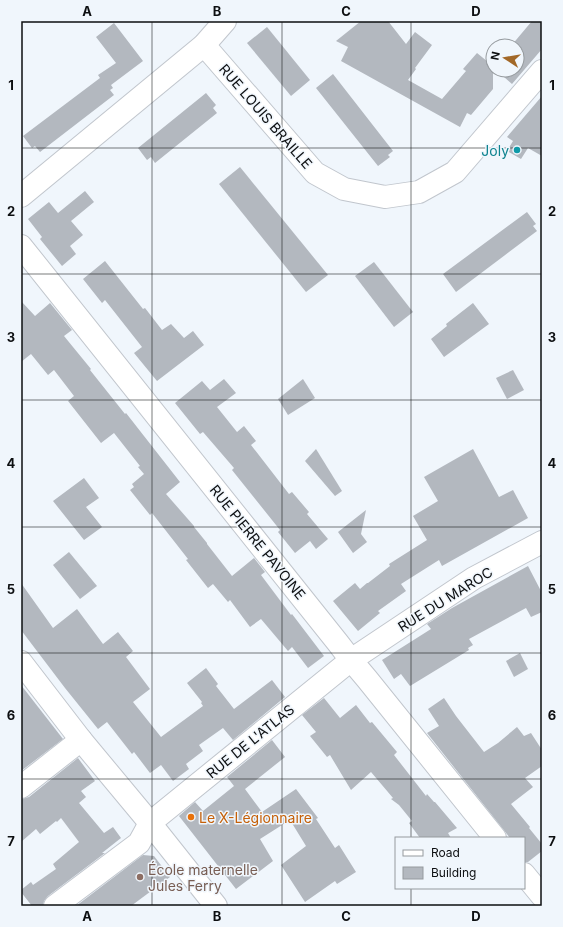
<svg xmlns="http://www.w3.org/2000/svg" width="563" height="927" viewBox="0 0 563 927" font-family="Inter,sans-serif">
<style>
.building{fill:#b3b8bf}
.lines{fill:none;stroke-linecap:round;stroke-linejoin:round}
.minor-casing{stroke:#c1c6cd;stroke-width:24}
.minor{stroke:#fff;stroke-width:22}
.grid{fill:none;stroke:#0d0f11;stroke-width:1;stroke-opacity:0.55}
.culture-dot{fill:#0f9aa8;stroke:#f0f6fc;stroke-width:1.5}
.food-dot{fill:#e8710a;stroke:#f0f6fc;stroke-width:1.5}
.education-dot{fill:#8d6e63;stroke:#f0f6fc;stroke-width:1.5}
.labels{text-anchor:middle;dominant-baseline:central;stroke-width:3;stroke-linejoin:round;paint-order:stroke}
.street-label{font-size:14px;fill:#0d0f11;stroke:#f0f6fc}
.culture-label{font-size:14px;fill:#0d838f;stroke:#f0f6fc;text-anchor:end}
.food-label{font-size:14px;fill:#c56008;stroke:#f0f6fc;text-anchor:start}
.education-label{font-size:14px;fill:#785e54;stroke:#f0f6fc;text-anchor:start}
.neatline{fill:none;stroke:#0d0f11;stroke-width:1.5}
.grid-label{font-size:13px;text-anchor:middle;font-weight:bold;fill:#0d0f11}
</style>
<rect width="100%" height="100%" fill="#f0f6fc"/>
<g class="building">
<polygon points="361,21 388,21 406,44 415,32 432,45 415,68 416,69 408,80 442,99 466,71 463,69 477,53 493,66 493,89 471,115 467,113 460,127 341,61 348,47 336,41"/>
<polygon points="532,21 542,21 542,49 512,84 496,70 517,70 517,46 511,46"/>
<polygon points="114,23 143,61 111,85 113,88 110,90 114,95 40,152 35,146 32,148 23,136 100,78 98,75 116,63 96,37"/>
<polygon points="267,27 310,80 291,96 247,43"/>
<polygon points="333,74 393,151 388,155 390,157 378,166 316,88"/>
<polygon points="206,93 216,105 213,108 217,113 155,163 151,157 147,160 138,148"/>
<polygon points="542,96 542,156 528,148 521,159 507,151 513,141 507,137"/>
<polygon points="240,167 328,275 306,292 219,184"/>
<polygon points="85,191 94,202 71,221 83,235 70,246 76,254 62,266 40,239 42,237 28,219 49,202 58,213"/>
<polygon points="527,212 536,224 533,226 537,231 456,292 443,274"/>
<polygon points="105,261 143,309 145,308 162,330 171,324 184,338 193,331 204,345 157,381 134,353 142,347 105,300 102,303 83,279"/>
<polygon points="374,262 413,312 394,327 355,276"/>
<polygon points="21,301 35,316 50,303 72,330 64,336 91,369 90,370 125,414 126,413 180,482 166,494 194,526 194,527 207,543 207,544 232,576 254,558 265,572 261,575 291,615 292,614 324,656 308,668 292,647 288,651 261,619 250,627 230,600 228,602 213,584 208,588 186,560 188,559 152,513 150,515 130,490 134,487 132,484 144,474 138,467 140,466 114,433 101,443 68,401 74,396 54,370 48,375 31,354 21,362"/>
<polygon points="473,303 489,324 444,357 431,339 447,326 446,324"/>
<polygon points="513,370 524,390 507,399 496,378"/>
<polygon points="224,379 236,393 217,407 237,432 244,426 256,441 251,445 289,494 292,492 309,512 307,514 328,539 316,549 310,541 295,553 278,532 280,530 232,470 234,468 203,432 200,434 175,403 202,381 210,390"/>
<polygon points="303,379 315,398 288,415 278,399"/>
<polygon points="316,449 342,491 335,496 305,461"/>
<polygon points="473,449 499,497 513,490 528,518 442,566 439,560 401,584 406,591 378,611 380,613 358,631 333,601 355,583 360,589 367,583 368,583 390,566 389,564 427,540 413,516 438,501 424,477"/>
<polygon points="84,478 99,498 86,507 102,527 84,540 53,501"/>
<polygon points="366,510 361,534 367,542 353,553 338,532"/>
<polygon points="69,552 97,586 80,599 53,565"/>
<polygon points="528,566 542,593 542,612 531,617 526,608 469,639 473,645 468,648 469,650 410,686 401,674 394,679 382,660 431,629 427,624 452,608"/>
<polygon points="21,583 53,628 77,609 103,644 118,632 133,651 126,657 150,689 133,702 161,737 203,706 201,703 202,702 187,683 206,668 218,684 216,686 234,709 272,680 285,697 233,740 223,728 199,745 203,751 186,764 189,769 173,781 161,765 150,773 134,752 132,754 107,722 98,729 65,688 21,630"/>
<polygon points="520,653 528,669 514,677 506,661"/>
<polygon points="21,685 63,739 21,771"/>
<polygon points="324,698 340,718 356,705 370,723 372,722 397,752 394,755 426,796 427,794 434,802 435,802 457,828 448,833 451,838 420,838 409,823 412,821 399,805 391,799 393,798 371,772 351,790 330,755 327,757 310,736 316,732 302,715"/>
<polygon points="444,698 456,716 484,752 498,743 517,727 524,736 531,733 542,750 542,766 525,778 533,787 511,804 530,827 529,828 542,844 542,851 528,862 524,862 524,838 510,838 427,733 439,726 428,709"/>
<polygon points="272,740 285,757 245,789 262,812 296,789 318,818 316,819 335,848 339,845 356,872 337,884 335,881 305,902 281,865 306,846 290,820 260,839 273,861 236,889 179,816 195,802 203,811 234,786 227,777"/>
<polygon points="78,758 95,781 81,791 86,797 79,803 104,833 113,827 121,838 102,853 105,853 48,896 44,901 43,906 32,906 21,892 21,890 31,882 33,885 56,869 53,864 79,842 61,818 57,822 56,821 40,834 36,829 21,842 21,799 29,797"/>
<polygon points="143,855 154,856 170,877 131,906 76,906"/>
</g>
<g class="lines">
<defs>
<g id="minor">
<polyline points="204,45 315,173 344,189 385,197 419,192 455,172 542,71"/>
<polyline points="21,196 204,45 225,21"/>
<polyline points="21,246 338,643 351,660 367,679 495,838"/>
<polyline points="21,662 81,740 150,823 216,906"/>
<polyline points="21,787 81,740"/>
<polyline points="524,874 542,896"/>
<polyline points="55,906 139,843 150,823 351,660 474,578 542,542"/>
</g>
</defs>
<use href="#minor" class="minor-casing"/>
<use href="#minor" class="minor"/>
</g>
<path class="grid" d="M152 21V906M282 21V906M411 21V838M21 148H542M21 274H542M21 400H542M21 527H542M21 653H542M21 779H542M411 888V906"/>
<circle class="culture-dot" cx="517" cy="150" r="4"/>
<circle class="food-dot" cx="191" cy="817" r="4"/>
<circle class="education-dot" cx="140" cy="877" r="4"/>
<g class="labels">
<g class="street-label">
<text transform="translate(266 116) rotate(49)">RUE LOUIS BRAILLE</text>
<text transform="translate(258 542) rotate(51)">RUE PIERRE PAVOINE</text>
<text transform="translate(445 599) rotate(-32)">RUE DU MAROC</text>
<text transform="translate(250 741) rotate(-39)">RUE DE L'ATLAS</text>
</g>
<g class="culture-label">
<text x="509" y="150">Joly</text>
</g>
<g class="food-label">
<text x="199" y="817">Le X-Légionnaire</text>
</g>
<g class="education-label">
<text x="148" y="869">École maternelle<tspan x="148" dy="16">Jules Ferry</tspan></text>
</g>
</g>
<rect width="563" height="927" fill="none" stroke="#f0f6fc" stroke-width="44"/>
<rect x="395" y="837" width="130" height="52" fill="#f0f6fc" stroke="#959a9e"/>
<rect x="403" y="850" width="20" height="6" fill="#ffffff" stroke="#959a9e"/>
<text x="431" y="857" font-size="12" fill="#0d0f11">Road</text>
<rect x="403" y="867" width="20" height="12" fill="#b3b8bf" stroke="#959a9e"/>
<text x="431" y="877" font-size="12" fill="#0d0f11">Building</text>
<g transform="translate(505 58) rotate(282)"><circle r="19" fill="#f0f6fc" stroke="#959a9e"/>
<path d="M0-3L7 15L0 10L-7 15Z" fill="#a26828"/>
<text y="-6" font-size="11" font-weight="bold" text-anchor="middle" fill="#0d0f11">N</text>
</g>
<rect x="22" y="22" width="519" height="883" class="neatline"/>
<g class="grid-label">
<text x="87" y="16">A</text>
<text x="217" y="16">B</text>
<text x="346" y="16">C</text>
<text x="476" y="16">D</text>
<text x="11" y="90">1</text>
<text x="552" y="90">1</text>
<text x="11" y="216">2</text>
<text x="552" y="216">2</text>
<text x="11" y="342">3</text>
<text x="552" y="342">3</text>
<text x="11" y="468">4</text>
<text x="552" y="468">4</text>
<text x="11" y="594">5</text>
<text x="552" y="594">5</text>
<text x="11" y="720">6</text>
<text x="552" y="720">6</text>
<text x="11" y="846">7</text>
<text x="552" y="846">7</text>
<text x="87" y="921">A</text>
<text x="217" y="921">B</text>
<text x="346" y="921">C</text>
<text x="476" y="921">D</text>
</g>
</svg>
